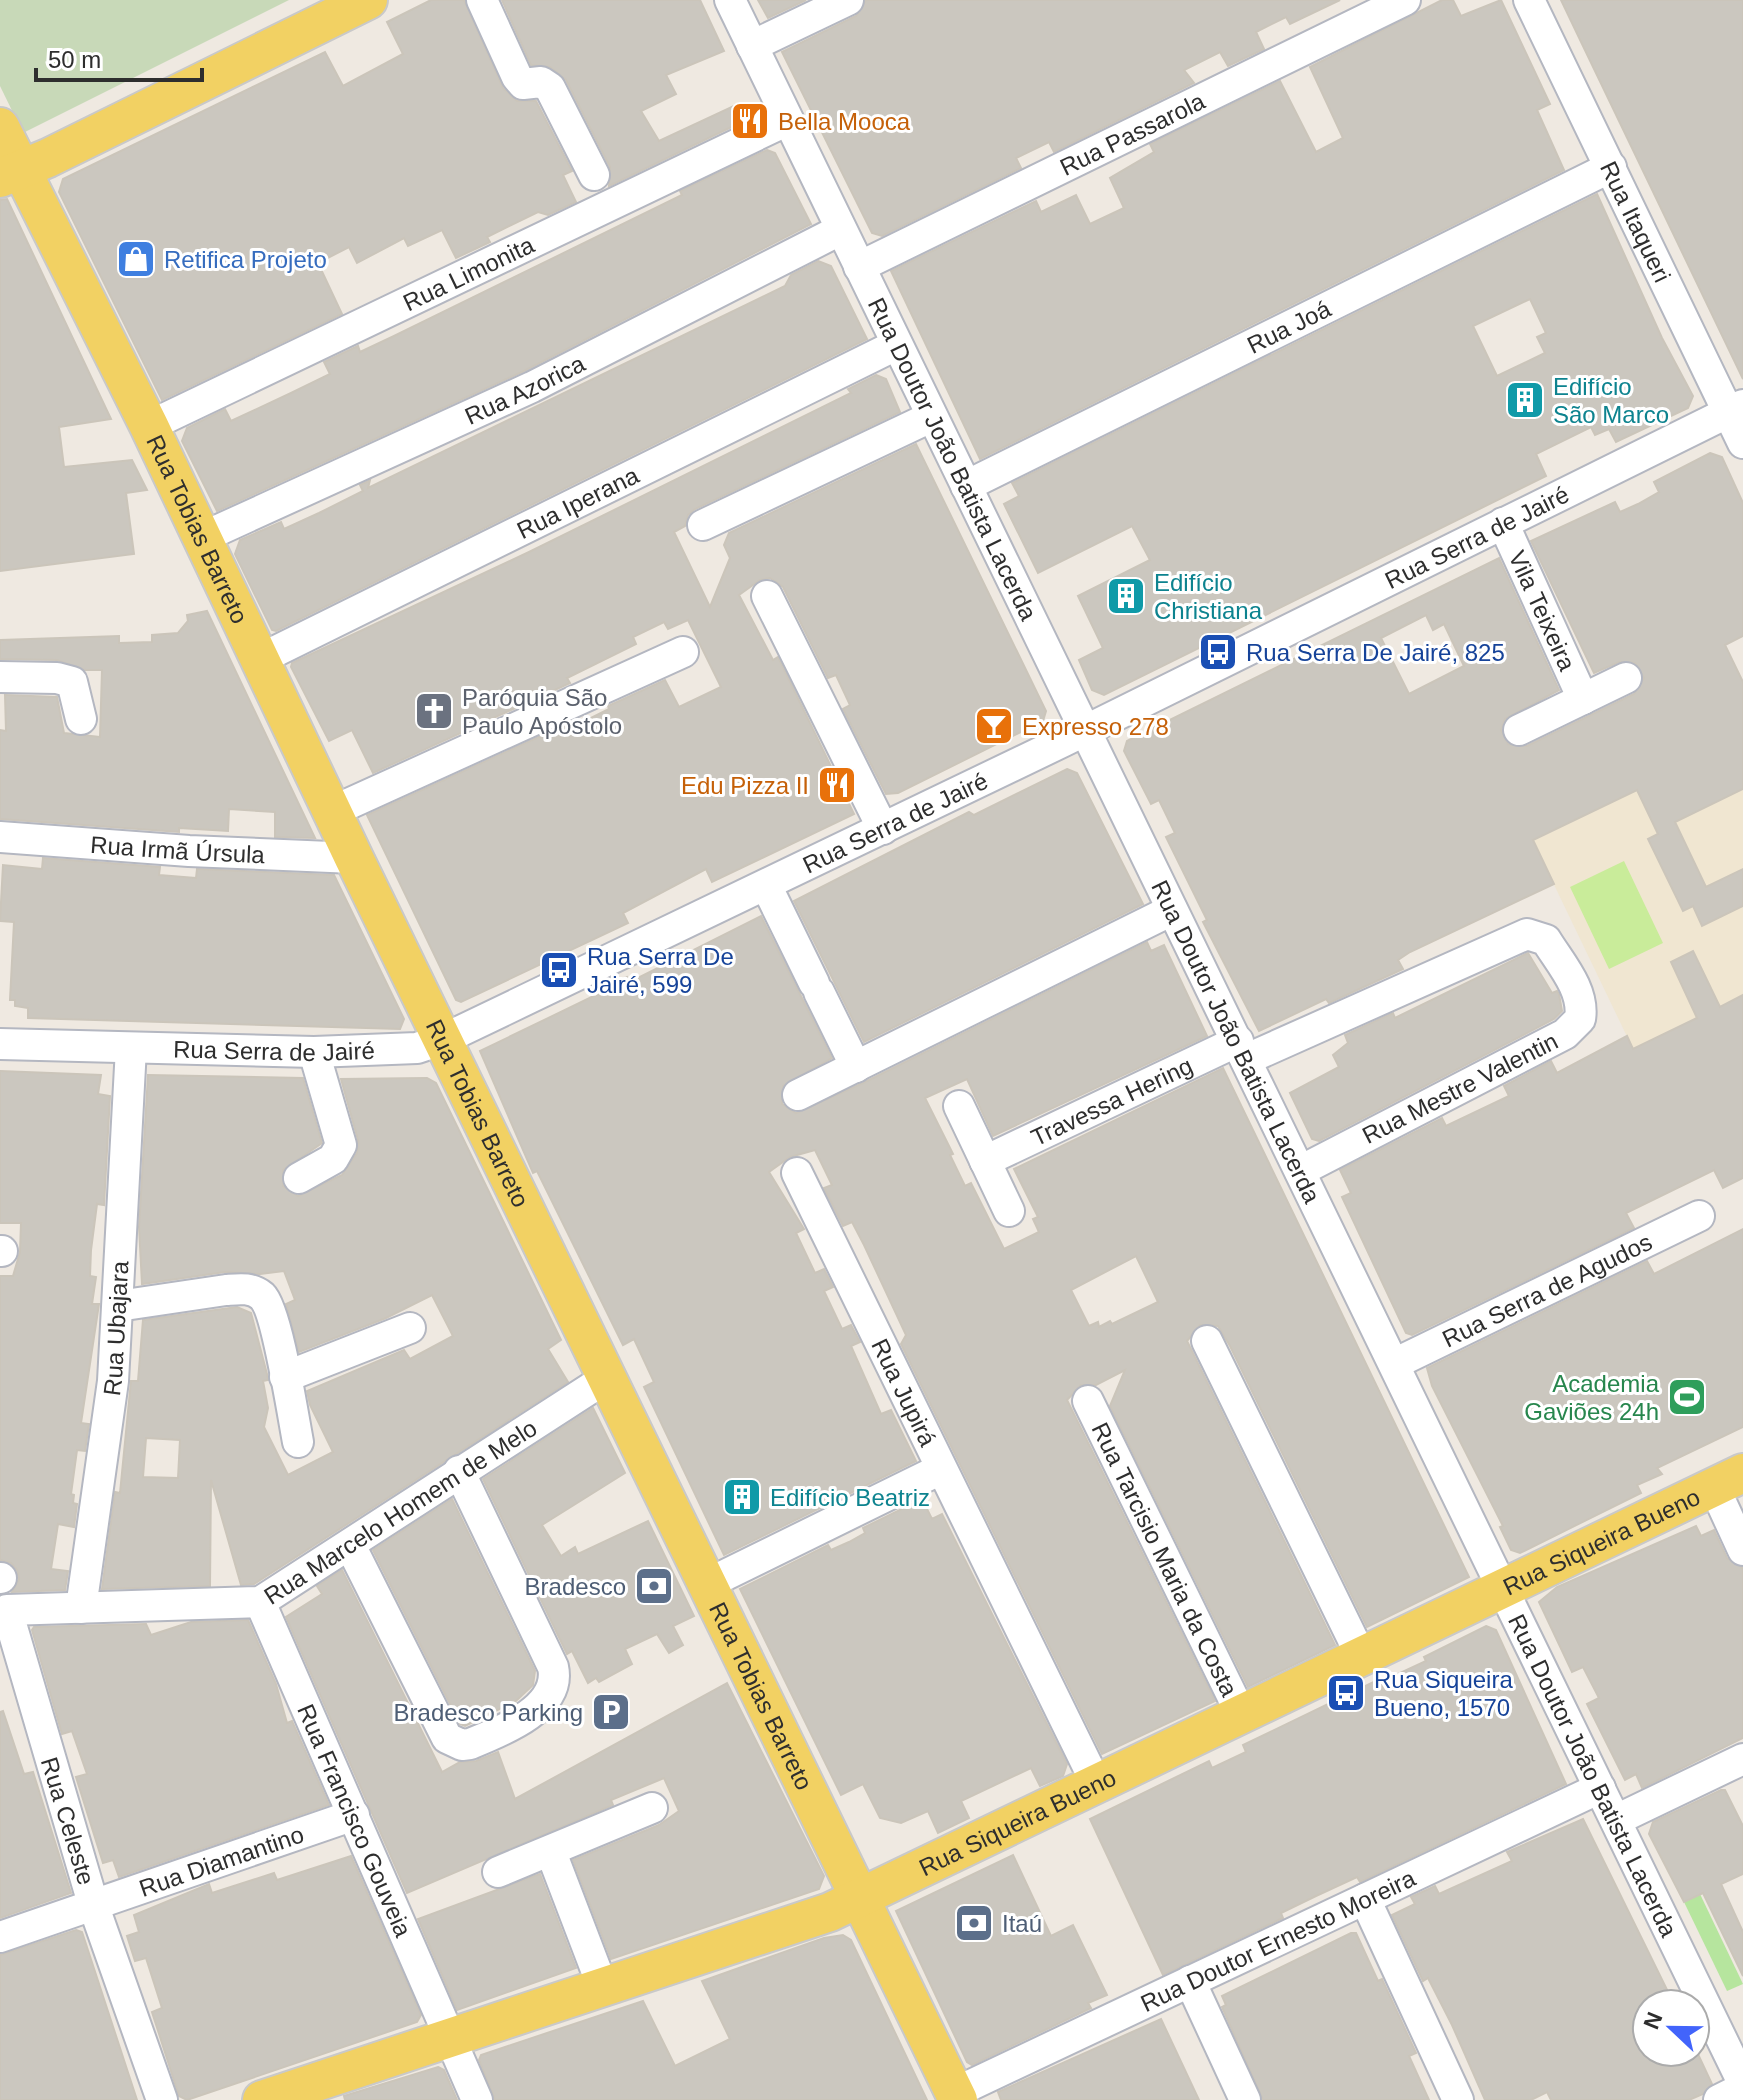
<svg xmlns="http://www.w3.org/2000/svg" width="1743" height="2100" viewBox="0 0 1743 2100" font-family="Arial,sans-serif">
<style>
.education{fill:#f0e6d1}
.green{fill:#b6e59e}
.cemetery{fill:#c8d9b8}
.pitch{fill:#c9ec9a}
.building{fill:#cbc7bf;stroke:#cbc5ba;stroke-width:2;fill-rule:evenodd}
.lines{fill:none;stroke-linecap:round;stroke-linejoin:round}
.minor-casing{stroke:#b4b7c1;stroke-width:34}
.major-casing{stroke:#c9c9c9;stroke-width:42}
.minor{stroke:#fff;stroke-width:30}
.major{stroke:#f2d163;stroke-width:38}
.labels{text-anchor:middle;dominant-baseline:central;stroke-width:6;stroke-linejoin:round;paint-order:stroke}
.food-label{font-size:24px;fill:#c56008;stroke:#fff;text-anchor:start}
.street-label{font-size:24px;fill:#2e2e2e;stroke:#fff}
.shop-label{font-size:24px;fill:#366cbe;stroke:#fff;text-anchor:start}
.culture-label{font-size:24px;fill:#0d838f;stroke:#fff;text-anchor:start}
.transit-label{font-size:24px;fill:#164399;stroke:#fff;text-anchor:start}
.worship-label{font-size:24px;fill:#5b616d;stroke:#fff;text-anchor:start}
.leisure-label{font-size:24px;fill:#27864d;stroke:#fff;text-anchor:end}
.service-label{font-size:24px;fill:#4e5e75;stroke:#fff;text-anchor:end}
</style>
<rect width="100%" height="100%" fill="#efe9e1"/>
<polygon class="education" points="1743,738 1743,995 1633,1049 1533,841"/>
<polygon class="green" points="1700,1894 1743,1984 1727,1991 1684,1902"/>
<polygon class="cemetery" points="0,0 289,0 23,133 0,86"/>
<polygon class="pitch" points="1624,861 1663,943 1609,969 1570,887"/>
<g class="building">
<polygon points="431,0 464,0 503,88 517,101 536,101 572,171 563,175 576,202 548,215 538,212 487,237 490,242 456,258 442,230 408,246 404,238 357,263 349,247 318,263 342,314 162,400 59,192 63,179 325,52 343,86 403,54 387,22"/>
<polygon points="502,0 700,0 724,51 666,75 676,94 641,111 659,141 738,104 746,120 609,186 610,167 566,80 550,67 531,65"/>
<polygon points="758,0 806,0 768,18"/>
<polygon points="866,0 1340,0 1290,24 1286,17 1256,32 1264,49 1228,66 1220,52 1184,70 1194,83 1054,152 1049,142 1016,158 1021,168 882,236 872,233 782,52 856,16"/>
<polygon points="1442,0 1453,0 1461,16 1501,0 1550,104 1537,110 1564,170 980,459 891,271 1036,201 1041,212 1076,195 1090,224 1124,208 1110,178 1154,152 1150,144 1280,81 1316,152 1343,138 1310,67"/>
<polygon points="1561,0 1743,0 1743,379 1583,46"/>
<polygon points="767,150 775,153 811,224 522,372 217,511 182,441 187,428 225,409 231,421 291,393 330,374 324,362 358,346 360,352 394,336 682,195 680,191"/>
<path d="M1597 194 1662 338 1693 396 1688 408 1616 442 1609 429 1595 435 1591 427 1536 454 1546 476 1104 695 1092 690 1079 660 1103 648 1078 596 1150 560 1132 526 1038 573 1004 504 1019 496 1012 483ZM1530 299 1546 333 1537 337 1545 353 1497 376 1473 326Z"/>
<polygon points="7,199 111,419 59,427 64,467 132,460 147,490 126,493 134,554 0,571 0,200"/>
<polygon points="818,261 831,266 867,339 276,631 272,630 235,554 240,540 281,522 284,529 319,513 363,491 360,485 370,480 368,488 785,286 791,275"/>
<polygon points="876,375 886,379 900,412 695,509 688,515 685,526 674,532 710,607 730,558 724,545 729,533 916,444 1046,711 1043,721 898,793 886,794 843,709 850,705 836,675 828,678 783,587 770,578 760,580 739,595 773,660 778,657 854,814 712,882 706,869 623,913 628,923 461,1002 456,1000 367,815 565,725 567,730 609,709 608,706 665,680 679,707 721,687 688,620 668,629 664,622 633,637 636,644 567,678 570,683 373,773 352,730 329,741 291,667 292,663 529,552 851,393 848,389"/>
<path d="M1710 453 1722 457 1743 503V636L1725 645 1743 682V789L1675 822 1706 887 1743 869V906L1702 926 1693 906 1683 911 1648 839 1658 834 1637 790 1533 840 1554 884 1410 952 1398 960 1403 969 1329 1003 1326 999 1259 1031 1203 922 1207 920 1166 837 1175 833 1159 800 1151 804 1124 751 1127 741 1499 558 1559 690 1505 719 1501 730 1508 744 1527 746 1634 694 1644 678 1635 663 1619 662 1594 673 1531 541 1615 502 1620 512 1638 504 1659 492 1654 482ZM1426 615 1433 630 1444 624 1464 666 1409 694 1381 638Z"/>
<polygon points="207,611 315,838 275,837 275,812 229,809 228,831 179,828 179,832 0,819 0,730 6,731 5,695 57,697 64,733 100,737 102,670 85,670 57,660 0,659 0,640 119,636 119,643 152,642 152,635 178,633 188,621 187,615"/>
<polygon points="1067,769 1077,773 1143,904 864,1042 794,901 969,812 974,815"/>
<polygon points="43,858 160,867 159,875 196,878 197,869 334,875 404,1019 400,1029 28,1018 28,1008 15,1006 15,1000 10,1000 14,922 0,921 3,865 42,869"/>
<path d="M761 916 832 1058 783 1086 782 1104 796 1113 863 1083 1147 942 1151 951 1164 945 1207 1036 993 1136 967 1079 925 1098 953 1154 950 1155 965 1186 971 1183 1004 1249 1039 1232 1033 1219 1038 1217 1014 1169 1223 1068 1469 1577 1367 1627 1230 1346 1218 1326 1200 1325 1187 1341 1335 1645 1248 1687 1110 1406 1125 1370 1096 1385H1081L1067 1400 1215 1701 1102 1754 901 1344 906 1335 864 1245 852 1222 843 1226 824 1188 832 1185 815 1150 790 1157 769 1172 804 1229 796 1233 815 1273 824 1269 833 1287 824 1291 842 1329 851 1325 860 1342 851 1346 881 1414 891 1410 916 1461 724 1555 644 1387 654 1382 634 1339 623 1345 537 1171 533 1173 480 1051 602 992 600 989 627 977 630 982ZM1136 1256 1158 1302 1112 1324 1110 1321 1099 1327 1098 1322 1089 1326 1071 1290Z"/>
<polygon points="1693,951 1720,1007 1743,995 1743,1178 1723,1188 1714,1170 1626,1213 1634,1228 1412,1335 1406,1333 1342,1197 1351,1193 1340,1170 1442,1118 1446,1126 1509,1096 1504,1086 1551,1061 1557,1073 1627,1036 1633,1049 1697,1018 1671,962"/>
<polygon points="1528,953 1552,993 1557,991 1559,994 1562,1011 1554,1019 1319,1141 1312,1139 1290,1093 1339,1067 1333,1055 1348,1043 1345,1035 1393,1013 1395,1018"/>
<polygon points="0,1071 101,1075 98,1094 110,1096 104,1205 97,1204 91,1250 90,1276 96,1277 92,1304 99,1304 81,1423 89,1424 85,1451 77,1450 71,1494 74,1495 73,1503 77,1504 74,1527 58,1524 51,1569 68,1571 65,1590 12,1592 19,1579 17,1570 11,1563 0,1560 0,1276 13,1276 20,1252 21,1223 0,1223"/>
<path d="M148 1075 303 1078 322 1143 283 1170V1186L298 1196 342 1175 357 1153 358 1140 341 1079 427 1078 436 1083 561 1340 548 1349 568 1382 254 1584 241 1585 211 1480 210 1586 102 1589 115 1492 120 1493 131 1381H138L143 1320 237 1307 251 1313 267 1374 268 1380 263 1381 268 1408 264 1427 288 1475 333 1452 310 1405 307 1391 404 1350 410 1359 453 1336 432 1295 386 1318 299 1352 286 1304 295 1300 284 1271 260 1274 225 1272 142 1284 139 1227ZM146 1438 180 1440 178 1478 143 1477Z"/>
<polygon points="1743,1229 1743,1427 1657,1468 1662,1474 1637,1485 1641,1493 1520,1553 1511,1550 1500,1527 1503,1526 1432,1386 1427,1368 1647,1261 1654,1274"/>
<polygon points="593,1408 625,1473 542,1525 561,1556 575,1547 578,1554 648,1521 694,1616 673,1626 683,1645 669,1653 657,1634 625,1649 632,1664 599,1682 596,1678 588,1683 572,1651 567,1654 483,1479"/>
<polygon points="452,1499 535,1671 533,1685 516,1701 465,1726 460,1724 373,1550"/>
<polygon points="922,1499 932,1519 942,1514 1067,1764 1063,1776 1040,1786 1031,1768 961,1801 969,1818 938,1833 928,1811 901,1823 880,1818 863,1784 841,1795 740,1589 828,1545 831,1550 849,1542 865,1533 863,1528"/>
<polygon points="1696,1526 1701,1536 1714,1530 1727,1558 1743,1568 1743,1738 1642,1788 1636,1774 1625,1780 1587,1704 1599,1698 1583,1667 1572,1672 1539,1602 1557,1587"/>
<polygon points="342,1570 442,1772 460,1762 476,1761 498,1752 515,1799 727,1683 824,1876 819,1889 611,1959 573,1860 659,1825 679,1811 664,1778 611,1800 613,1805 407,1893 286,1617 322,1594 317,1586"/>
<polygon points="248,1620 276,1684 287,1723 292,1721 329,1805 119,1877 113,1860 103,1863 76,1777 87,1774 72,1731 62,1734 32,1630 34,1627 146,1624 151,1635 191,1622"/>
<polygon points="1486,1626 1496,1630 1566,1784 1360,1882 1357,1877 1316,1896 1281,1913 1283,1918 1163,1975 1090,1819 1209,1761 1212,1768 1246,1752 1243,1745 1382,1678 1383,1681 1426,1661 1424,1657"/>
<polygon points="3,1711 24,1774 33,1772 71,1893 0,1918 0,1712"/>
<polygon points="1721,1790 1725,1790 1743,1826 1743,1874 1721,1884 1743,1932 1743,1976 1703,1893 1684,1902 1649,1834 1653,1822"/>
<polygon points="1583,1819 1674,2004 1647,2004 1647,2052 1697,2052 1712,2084 1703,2094 1689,2100 1551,2100 1547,2092 1531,2100 1485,2100 1452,2025 1428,1978 1423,1981 1392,1915 1415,1904 1411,1897 1435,1886 1439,1894 1512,1861 1507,1852"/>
<polygon points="1013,1855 1051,1936 1073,1925 1107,1995 1088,2003 1091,2008 972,2065 967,2062 896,1911"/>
<polygon points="351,1856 421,2015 417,2022 187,2100 179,2096 152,2012 162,2008 146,1958 135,1961 127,1936 139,1932 134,1915 209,1884 212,1893 274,1873 277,1880"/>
<polygon points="540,1874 576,1968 457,2010 418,1919"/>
<polygon points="76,1930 82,1932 137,2100 0,2100 0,1955"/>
<polygon points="1351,1933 1356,1933 1378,1981 1382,1979 1416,2053 1409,2056 1429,2100 1263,2100 1222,2007 1226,2005 1222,1996"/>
<polygon points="843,1935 851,1940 927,2100 495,2100 479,2060 481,2055 643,2001 675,2066 730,2039 702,1981 824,1938"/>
<polygon points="1161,2019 1199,2100 1001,2100 998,2092"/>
<polygon points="438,2067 444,2070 457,2100 345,2100 344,2096"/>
</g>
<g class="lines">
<defs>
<g id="minor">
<polyline points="482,0 517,77 523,84 541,82 550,88 594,175"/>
<path id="s1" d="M730 0 1743 2083"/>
<path id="s2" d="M1529 0 1743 443"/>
<polyline points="752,46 848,0"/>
<path id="s3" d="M859 267 1405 0"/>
<path id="s4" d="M149 426 786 121"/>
<path id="s5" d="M966 486 1611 167"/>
<path id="s6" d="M1503 523 1583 699"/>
<polyline points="703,525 931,417"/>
<path id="s7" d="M201 538 532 387 840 230"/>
<polyline points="767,596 883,829"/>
<path id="s8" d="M260 659 896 345"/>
<polyline points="0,677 57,678 72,682 81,719"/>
<polyline points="1519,730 1626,678"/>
<polyline points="333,811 683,652"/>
<path id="s9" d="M0 837 189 851 354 858"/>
<polyline points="766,885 814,983"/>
<polyline points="819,992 856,1067"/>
<path id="s10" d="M0 1044 314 1052 417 1048 444 1039 1064 741 1743 405"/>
<path d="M1247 1059 1527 934 1546 940C1560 963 1585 990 1580 1019L1565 1034 1300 1171"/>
<polyline points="798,1095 1172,910"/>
<polyline points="959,1106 1009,1211"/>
<path id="s11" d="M985 1161 1238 1041"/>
<path id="s12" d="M797 1173 1097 1785"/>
<polyline points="299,1178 333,1159 341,1145 314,1052"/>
<polyline points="0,1251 2,1251"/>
<path d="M118 1306 226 1290C239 1289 251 1287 262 1296 277 1310 293 1416 298 1442"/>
<polyline points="1207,1341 1362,1658"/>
<path id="s13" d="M1394 1364 1699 1216"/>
<polyline points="285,1377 410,1328"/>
<path id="s14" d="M1088 1401 1242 1716"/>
<polyline points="1714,1487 1743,1550"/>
<path d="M350 1545 447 1738 462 1745 470 1744C502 1731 562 1708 553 1667L459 1471"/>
<polyline points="0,1578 1,1578"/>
<polyline points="709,1583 941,1469"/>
<path id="s15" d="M260 1602 477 2100"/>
<path id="s16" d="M81 1608 113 1381 131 1048"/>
<polyline points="1616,1820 1743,1759"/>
<polyline points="551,1852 603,1988"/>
<polyline points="498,1872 652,1808"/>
<polyline points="1365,1899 1458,2100"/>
<path id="s17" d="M0 1937 354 1815"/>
<polyline points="1190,1981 1245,2100"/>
<path id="s18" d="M954 2093 1600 1788"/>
<path id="s19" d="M162 2100 94 1907 7 1610 260 1602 608 1377"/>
<polyline points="1719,2100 1743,2088"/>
</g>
<g id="major">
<path id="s20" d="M0 127 149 426 354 858 958 2100"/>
<polyline points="0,178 48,158 368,0"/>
<path id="s21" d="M262 2100 830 1912 1743 1473"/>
</g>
</defs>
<use href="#minor" class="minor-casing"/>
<use href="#major" class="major-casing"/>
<use href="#minor" class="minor"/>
<use href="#major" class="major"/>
</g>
<defs>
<symbol id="restaurant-square" viewBox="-11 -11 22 22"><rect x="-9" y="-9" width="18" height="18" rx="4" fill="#e8710a" stroke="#fff"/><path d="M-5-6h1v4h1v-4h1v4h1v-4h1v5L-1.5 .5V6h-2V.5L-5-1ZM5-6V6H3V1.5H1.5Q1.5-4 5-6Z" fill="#fff"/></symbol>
<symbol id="shop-square" viewBox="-11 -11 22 22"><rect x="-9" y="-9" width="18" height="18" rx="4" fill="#3f7fe0" stroke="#fff"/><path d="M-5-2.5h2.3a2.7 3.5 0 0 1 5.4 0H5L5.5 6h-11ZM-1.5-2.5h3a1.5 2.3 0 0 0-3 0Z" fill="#fff"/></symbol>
<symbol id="building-square" viewBox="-11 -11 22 22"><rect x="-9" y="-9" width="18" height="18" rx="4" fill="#0f9aa8" stroke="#fff"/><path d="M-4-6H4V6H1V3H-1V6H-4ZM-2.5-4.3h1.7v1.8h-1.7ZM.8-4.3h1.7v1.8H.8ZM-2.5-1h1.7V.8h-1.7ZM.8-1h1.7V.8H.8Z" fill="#fff"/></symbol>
<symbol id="bus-square" viewBox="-11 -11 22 22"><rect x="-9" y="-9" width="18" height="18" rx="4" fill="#1a4fb4" stroke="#fff"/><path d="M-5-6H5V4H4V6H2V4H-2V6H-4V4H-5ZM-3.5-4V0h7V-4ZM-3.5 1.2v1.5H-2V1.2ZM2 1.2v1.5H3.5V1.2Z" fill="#fff"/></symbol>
<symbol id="church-square" viewBox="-11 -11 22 22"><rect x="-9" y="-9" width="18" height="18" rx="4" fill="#6b7280" stroke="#fff"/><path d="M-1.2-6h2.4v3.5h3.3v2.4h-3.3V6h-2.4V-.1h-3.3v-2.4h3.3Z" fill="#fff"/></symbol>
<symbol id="bar-square" viewBox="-11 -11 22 22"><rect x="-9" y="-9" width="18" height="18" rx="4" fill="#e8710a" stroke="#fff"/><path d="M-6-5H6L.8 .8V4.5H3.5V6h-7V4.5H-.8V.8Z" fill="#fff"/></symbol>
<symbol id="stadium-square" viewBox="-11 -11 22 22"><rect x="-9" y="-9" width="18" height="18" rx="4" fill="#2e9e5b" stroke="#fff"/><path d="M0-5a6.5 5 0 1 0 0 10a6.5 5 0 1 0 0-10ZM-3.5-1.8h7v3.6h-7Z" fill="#fff"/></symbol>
<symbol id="bank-square" viewBox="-11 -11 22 22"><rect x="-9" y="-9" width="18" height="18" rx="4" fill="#5c6f8a" stroke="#fff"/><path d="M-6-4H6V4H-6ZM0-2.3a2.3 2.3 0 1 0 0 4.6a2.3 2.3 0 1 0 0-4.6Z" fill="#fff"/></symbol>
<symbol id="parking-square" viewBox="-11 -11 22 22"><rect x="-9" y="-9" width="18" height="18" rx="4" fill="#5c6f8a" stroke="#fff"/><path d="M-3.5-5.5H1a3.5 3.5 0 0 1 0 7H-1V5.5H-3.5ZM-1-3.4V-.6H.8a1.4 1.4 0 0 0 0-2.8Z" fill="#fff"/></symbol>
</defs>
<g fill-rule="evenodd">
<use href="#restaurant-square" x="728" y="99" width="44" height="44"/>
<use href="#shop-square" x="114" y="237" width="44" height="44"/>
<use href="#building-square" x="1503" y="378" width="44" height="44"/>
<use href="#building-square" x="1104" y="574" width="44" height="44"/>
<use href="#bus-square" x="1196" y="630" width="44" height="44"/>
<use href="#church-square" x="412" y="689" width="44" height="44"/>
<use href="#bar-square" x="972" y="704" width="44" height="44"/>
<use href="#restaurant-square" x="815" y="763" width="44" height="44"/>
<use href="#bus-square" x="537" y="948" width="44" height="44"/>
<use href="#stadium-square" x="1665" y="1375" width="44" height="44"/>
<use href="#building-square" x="720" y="1475" width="44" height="44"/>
<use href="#bank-square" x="632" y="1564" width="44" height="44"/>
<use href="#bus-square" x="1324" y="1671" width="44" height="44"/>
<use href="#parking-square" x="589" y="1690" width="44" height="44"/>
<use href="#bank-square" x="952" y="1901" width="44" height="44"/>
</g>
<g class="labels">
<g class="food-label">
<text x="778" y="121">Bella Mooca</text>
<text x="1022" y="726">Expresso 278</text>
<text x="809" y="785" text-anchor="end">Edu Pizza II</text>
</g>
<g class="street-label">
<text stroke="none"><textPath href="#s3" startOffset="304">Rua Passarola</textPath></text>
<text stroke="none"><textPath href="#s2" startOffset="246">Rua Itaqueri</textPath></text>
<text stroke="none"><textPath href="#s4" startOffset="354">Rua Limonita</textPath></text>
<text stroke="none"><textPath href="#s5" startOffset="360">Rua Joá</textPath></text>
<text stroke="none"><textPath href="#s7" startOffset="356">Rua Azorica</textPath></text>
<text stroke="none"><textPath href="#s1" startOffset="510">Rua Doutor João Batista Lacerda</textPath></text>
<text stroke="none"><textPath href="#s8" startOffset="354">Rua Iperana</textPath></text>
<text stroke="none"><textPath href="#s20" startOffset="448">Rua Tobias Barreto</textPath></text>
<text stroke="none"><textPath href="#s10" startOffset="1594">Rua Serra de Jairé</textPath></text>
<text stroke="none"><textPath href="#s6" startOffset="96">Vila Teixeira</textPath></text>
<text stroke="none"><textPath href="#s10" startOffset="946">Rua Serra de Jairé</textPath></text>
<text stroke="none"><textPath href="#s9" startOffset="178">Rua Irmã Úrsula</textPath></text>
<text stroke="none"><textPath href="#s1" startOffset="1158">Rua Doutor João Batista Lacerda</textPath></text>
<text stroke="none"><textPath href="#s10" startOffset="274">Rua Serra de Jairé</textPath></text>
<text transform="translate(1460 1088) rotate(-27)">Rua Mestre Valentin</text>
<text stroke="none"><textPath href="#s11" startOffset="140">Travessa Hering</textPath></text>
<text stroke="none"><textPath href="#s20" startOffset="1096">Rua Tobias Barreto</textPath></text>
<text stroke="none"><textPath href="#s13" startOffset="170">Rua Serra de Agudos</textPath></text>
<text stroke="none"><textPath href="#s16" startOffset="282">Rua Ubajara</textPath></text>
<text stroke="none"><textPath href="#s12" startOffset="244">Rua Jupirá</textPath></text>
<text stroke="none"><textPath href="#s19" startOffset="934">Rua Marcelo Homem de Melo</textPath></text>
<text stroke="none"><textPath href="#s21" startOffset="1454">Rua Siqueira Bueno</textPath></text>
<text stroke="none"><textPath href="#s14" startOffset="176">Rua Tarcisio Maria da Costa</textPath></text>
<text stroke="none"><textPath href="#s20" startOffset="1744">Rua Tobias Barreto</textPath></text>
<text stroke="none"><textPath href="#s1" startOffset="1974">Rua Doutor João Batista Lacerda</textPath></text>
<text stroke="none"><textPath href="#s15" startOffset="238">Rua Francisco Gouveia</textPath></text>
<text transform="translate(68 1821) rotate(73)">Rua Celeste</text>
<text stroke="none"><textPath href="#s21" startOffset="806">Rua Siqueira Bueno</textPath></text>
<text stroke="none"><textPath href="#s17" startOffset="234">Rua Diamantino</textPath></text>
<text stroke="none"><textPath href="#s18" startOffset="358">Rua Doutor Ernesto Moreira</textPath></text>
</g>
<g class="shop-label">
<text x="164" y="259">Retifica Projeto</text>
</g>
<g class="culture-label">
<text x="1553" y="386">Edifício<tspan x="1553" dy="28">São Marco</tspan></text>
<text x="1154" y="582">Edifício<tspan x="1154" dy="28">Christiana</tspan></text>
<text x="770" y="1497">Edifício Beatriz</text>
</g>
<g class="transit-label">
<text x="1246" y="652">Rua Serra De Jairé, 825</text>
<text x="587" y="956">Rua Serra De<tspan x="587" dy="28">Jairé, 599</tspan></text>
<text x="1374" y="1679">Rua Siqueira<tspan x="1374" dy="28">Bueno, 1570</tspan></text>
</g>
<g class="worship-label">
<text x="462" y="697">Paróquia São<tspan x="462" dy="28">Paulo Apóstolo</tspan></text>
</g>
<g class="leisure-label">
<text x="1659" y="1383">Academia<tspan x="1659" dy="28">Gaviões 24h</tspan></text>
</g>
<g class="service-label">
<text x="626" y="1586">Bradesco</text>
<text x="583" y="1712">Bradesco Parking</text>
<text x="1002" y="1923" text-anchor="start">Itaú</text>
</g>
</g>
<g transform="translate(1671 2028) rotate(292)"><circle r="38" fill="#ffffff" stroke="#ababab" stroke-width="2"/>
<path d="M0-6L14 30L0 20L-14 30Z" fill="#4264fb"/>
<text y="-12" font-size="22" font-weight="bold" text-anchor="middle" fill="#2e2e2e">N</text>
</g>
<path d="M36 68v12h166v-12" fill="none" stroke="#2e2e2e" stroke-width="4"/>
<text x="48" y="68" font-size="24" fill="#2e2e2e" stroke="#ffffff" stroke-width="6" paint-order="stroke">50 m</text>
</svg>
